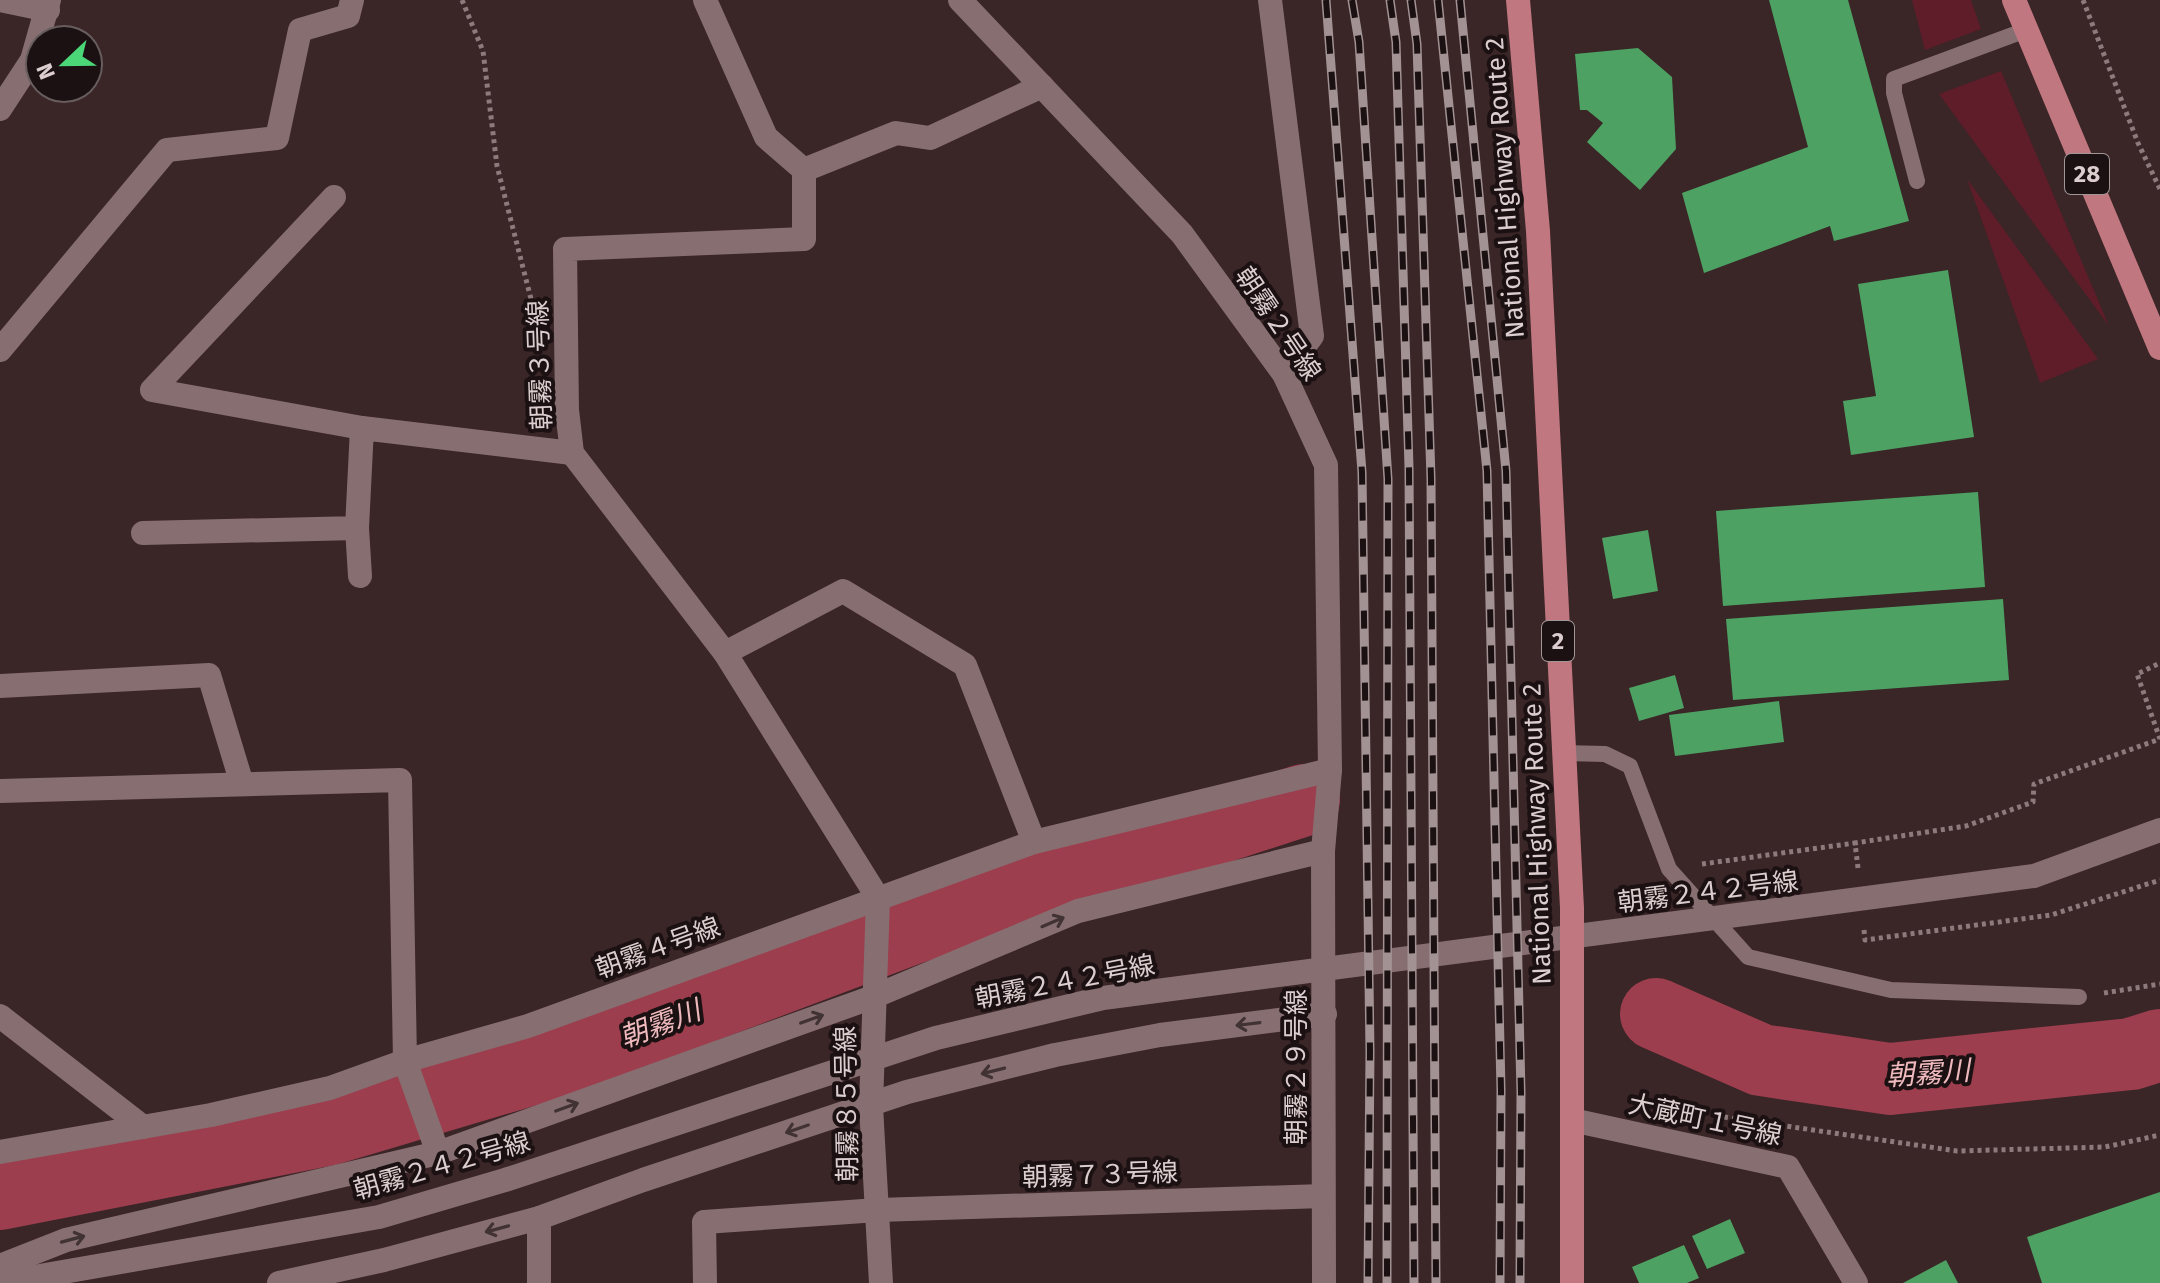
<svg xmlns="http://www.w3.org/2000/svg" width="2160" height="1283" viewBox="0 0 2160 1283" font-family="'Fira Sans','Noto Sans JP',sans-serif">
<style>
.green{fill:#5e1d29}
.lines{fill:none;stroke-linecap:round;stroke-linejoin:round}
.river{stroke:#9c3e4e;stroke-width:72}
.building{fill:#4da263}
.path{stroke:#8c7a7c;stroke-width:5;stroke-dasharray:4 4;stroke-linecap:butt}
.lane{stroke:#876f71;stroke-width:16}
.street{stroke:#876f71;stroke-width:24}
.secondary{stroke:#876f71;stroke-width:24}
.highway{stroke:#c0777f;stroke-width:24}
.rail-casing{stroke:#a29293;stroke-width:9}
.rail{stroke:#1b1112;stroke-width:6;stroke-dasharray:18;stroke-linecap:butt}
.oneway{stroke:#413233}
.labels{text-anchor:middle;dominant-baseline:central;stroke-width:8;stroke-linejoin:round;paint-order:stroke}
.shield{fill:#1b1112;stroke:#a29596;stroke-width:2}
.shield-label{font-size:24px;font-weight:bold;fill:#dccecf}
.street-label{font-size:26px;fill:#dccecf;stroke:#1b1112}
.water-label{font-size:28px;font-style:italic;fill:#efbabe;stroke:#1b1112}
</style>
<rect width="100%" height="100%" fill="#3a2527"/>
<g class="green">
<polygon points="1912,0 1971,0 1981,29 1925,50"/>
<polygon points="2001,71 2109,326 1939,94"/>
<polygon points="1967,179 2098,359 2040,383"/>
</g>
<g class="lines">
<g class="river">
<polyline points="1656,1014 1761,1060 1890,1079 2131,1054 2160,1045"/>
<polyline points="0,1194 327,1130 569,1058 910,929 1304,800"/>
</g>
</g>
<g class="building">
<polygon points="1769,0 1848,0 1909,221 1834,241 1830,226 1704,273 1682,193 1808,147"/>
<polygon points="1638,48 1672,77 1676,149 1640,190 1587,142 1603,123 1587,110 1580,110 1575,54"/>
<polygon points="1948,270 1974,437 1851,455 1843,401 1876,396 1858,284"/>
<polygon points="1978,492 1985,587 1723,606 1716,511"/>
<polygon points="1648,530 1658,591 1613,599 1602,538"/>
<polygon points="2003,599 2009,680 1733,700 1726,619"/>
<polygon points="1675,675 1684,708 1639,721 1629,688"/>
<polygon points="1779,701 1784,742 1675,756 1669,715"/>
<polygon points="2160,1192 2160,1283 2042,1283 2027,1237"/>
<polygon points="1730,1219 1745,1253 1707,1269 1692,1236"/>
<polygon points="1684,1245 1699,1278 1687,1283 1639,1283 1632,1267"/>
<polygon points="1946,1260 1958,1283 1903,1283"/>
</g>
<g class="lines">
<g class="path">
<polyline points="462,0 483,51 497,166 531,299"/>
<polyline points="2083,0 2138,143 2160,189"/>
<polyline points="1702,864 1855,843"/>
<polyline points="1858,868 1855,843 1966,826 2033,802 2034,784 2160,739 2137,674 2160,663"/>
<polyline points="1864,930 1865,940 2051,915 2160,880"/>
<polyline points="2104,993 2160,984"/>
<polyline points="1724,1117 1957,1151 2105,1147 2160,1135"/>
</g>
<g class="lane">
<polyline points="1917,181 1894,93 1894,79 2026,30"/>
<polyline points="1563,753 1605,754 1630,766 1669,869 1748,957 1891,990 2079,997"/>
</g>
<g class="street">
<polyline points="0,0 48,10"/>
<polyline points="705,0 766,137 804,170"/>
<polyline points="960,0 1182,234 1284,374 1326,465 1330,770 1323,851 1324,1283"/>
<polyline points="1270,0 1312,336 1284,374"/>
<polyline points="0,109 32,60 49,0"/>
<polyline points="334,197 152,390 362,428"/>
<polyline points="0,350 167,150 277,138 300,30 348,16 352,0"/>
<polyline points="357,528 360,576"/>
<polyline points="143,533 357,528 362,428 572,453"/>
<polyline points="725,653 843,591 965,665 1034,842"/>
<polyline points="0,686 209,675 242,784"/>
<polyline points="0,791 400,780 405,1061 438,1153"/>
<polyline points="0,1016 143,1127"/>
<polyline points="1572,1120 1788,1167 1856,1283"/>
<polyline points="0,1152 211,1115 330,1088 405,1061 528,1026 1034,842 1330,770"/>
<polyline points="539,1218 539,1283"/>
<polyline points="0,1266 66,1240 438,1153 873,997 1078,911 1323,851"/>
<polyline points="279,1283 384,1260 539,1218 643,1180 907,1092 1055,1055 1160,1035 1325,1014"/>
<polyline points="705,1283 704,1222 878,1210 1323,1196"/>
<polyline points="881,1283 871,1106 878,898 725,653 572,453 567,410 565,249 804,239 804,170 896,133 930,138 1042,86"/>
</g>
<polyline class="secondary" points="0,1283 379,1217 505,1180 936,1038 1103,998 2034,876 2160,830"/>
<g class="highway">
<polyline points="1518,0 1538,231 1572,908 1572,1283"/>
<polyline points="2014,0 2160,348"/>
</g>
<defs>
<g id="rail">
<polyline points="1326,0 1362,472 1370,1052 1368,1283"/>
<polyline points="1352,0 1359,42 1388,479 1387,1283"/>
<polyline points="1390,0 1396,42 1409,467 1414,1283"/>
<polyline points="1411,0 1417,44 1431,478 1436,1283"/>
<polyline points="1438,0 1487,471 1501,1090 1500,1283"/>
<polyline points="1460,0 1506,471 1521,1092 1520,1283"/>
</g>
</defs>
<use href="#rail" class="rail-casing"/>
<use href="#rail" class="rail"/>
</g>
<defs><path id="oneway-shaft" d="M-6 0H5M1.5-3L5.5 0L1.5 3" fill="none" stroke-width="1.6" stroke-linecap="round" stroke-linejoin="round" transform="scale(2)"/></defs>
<g class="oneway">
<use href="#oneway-shaft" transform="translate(1053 922) rotate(-23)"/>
<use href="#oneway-shaft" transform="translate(812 1019) rotate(-20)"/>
<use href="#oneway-shaft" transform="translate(1248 1024) rotate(173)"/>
<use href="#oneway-shaft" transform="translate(993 1071) rotate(166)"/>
<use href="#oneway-shaft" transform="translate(567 1107) rotate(-20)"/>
<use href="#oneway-shaft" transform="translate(797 1129) rotate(161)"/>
<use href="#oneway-shaft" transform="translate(497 1229) rotate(165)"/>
<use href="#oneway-shaft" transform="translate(73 1239) rotate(-15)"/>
</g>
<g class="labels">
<g class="shield">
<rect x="2065" y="154" width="44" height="40" rx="6"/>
<rect x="1542" y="621" width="32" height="40" rx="6"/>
</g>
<g class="shield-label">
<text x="2087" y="174">28</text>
<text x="1558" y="641">2</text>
</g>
<g class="street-label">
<text transform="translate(1505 188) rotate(-94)">National Highway Route 2</text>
<text transform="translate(1278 324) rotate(56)">朝霧２号線</text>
<text transform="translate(540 365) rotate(-92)">朝霧３号線</text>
<text transform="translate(1537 834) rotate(-92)">National Highway Route 2</text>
<text transform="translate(1708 892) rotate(-7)">朝霧２４２号線</text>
<text transform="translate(658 948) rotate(-20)">朝霧４号線</text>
<text transform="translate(1065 982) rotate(-11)">朝霧２４２号線</text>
<text transform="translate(1296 1067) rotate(-90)">朝霧２９号線</text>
<text transform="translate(847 1104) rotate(-91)">朝霧８５号線</text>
<text transform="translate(1705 1120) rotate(12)">大蔵町１号線</text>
<text transform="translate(442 1166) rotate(-16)">朝霧２４２号線</text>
<text transform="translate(1100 1175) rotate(-2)">朝霧７３号線</text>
</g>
<g class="water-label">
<text transform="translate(660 1024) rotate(-21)">朝霧川</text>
<text transform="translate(1928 1073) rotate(-4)">朝霧川</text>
</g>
</g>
<g transform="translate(64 64) rotate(248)"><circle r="38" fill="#1b1112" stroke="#685d5e" stroke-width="2"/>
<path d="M0-6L14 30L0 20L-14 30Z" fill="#4bd677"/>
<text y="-12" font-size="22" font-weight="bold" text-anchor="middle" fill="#dccecf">N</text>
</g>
</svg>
